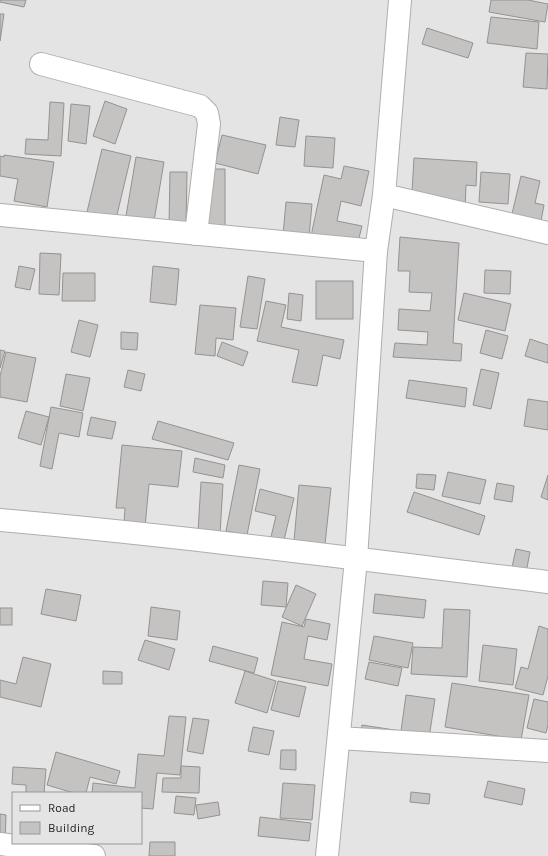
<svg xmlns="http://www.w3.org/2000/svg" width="548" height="856" viewBox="0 0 548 856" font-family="Karla,sans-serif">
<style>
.building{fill:#c4c3c2;stroke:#949292}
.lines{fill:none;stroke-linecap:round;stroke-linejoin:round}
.minor-casing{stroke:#aeaeaf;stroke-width:24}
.minor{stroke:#fff;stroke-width:22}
</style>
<rect width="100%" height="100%" fill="#e4e4e5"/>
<g class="building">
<polygon points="0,0 26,0 24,7 0,2"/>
<polygon points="491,0 528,0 548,4 545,22 489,12"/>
<polygon points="0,14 4,14 0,41"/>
<polygon points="491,17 539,22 537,49 487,43"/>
<polygon points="427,28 473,43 468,58 422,44"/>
<polygon points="526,53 548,54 547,89 523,87"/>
<polygon points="105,101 127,109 115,144 93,136"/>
<polygon points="50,102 64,103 61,156 25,154 26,139 48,140"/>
<polygon points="71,104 90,106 86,144 68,141"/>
<polygon points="280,117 299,120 295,147 276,145"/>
<polygon points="222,135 266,145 258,174 215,163"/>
<polygon points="306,136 335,138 333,168 304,166"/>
<polygon points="102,149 131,156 116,219 87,212"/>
<polygon points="4,155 54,162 47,207 14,201 18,179 0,176 0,156 4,157"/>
<polygon points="136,157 164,162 154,221 126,216"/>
<polygon points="414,158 477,162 476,186 466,185 465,211 411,208"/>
<polygon points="344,166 369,171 361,206 341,201 337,221 362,226 357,246 311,236 324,175 341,179"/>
<polygon points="209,169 225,169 225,227 208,227"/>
<polygon points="170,172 187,172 186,224 169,223"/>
<polygon points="481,172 510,174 508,204 479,202"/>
<polygon points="521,176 540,181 535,203 544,205 540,226 511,218"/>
<polygon points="286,202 312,204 309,237 283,235"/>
<polygon points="400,237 459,243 453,343 462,344 461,361 393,357 395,343 427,345 428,332 398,330 399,309 430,311 432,293 409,292 410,271 398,271"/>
<polygon points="40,253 61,254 59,295 39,294"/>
<polygon points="19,266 35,269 30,290 15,287"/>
<polygon points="153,266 179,269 176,305 150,302"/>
<polygon points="485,270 511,271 510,294 484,293"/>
<polygon points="63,273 95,273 95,301 62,301"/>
<polygon points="248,276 265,279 257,329 240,327"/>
<rect x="316" y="281" width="37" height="38"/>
<polygon points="289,293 303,295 301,321 287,319"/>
<polygon points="464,293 511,304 505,331 458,320"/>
<polygon points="266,301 286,305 281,327 344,340 340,359 323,355 317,386 292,382 299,350 257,341"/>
<polygon points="200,305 236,308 233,340 216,338 215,356 195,354"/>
<polygon points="79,320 98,325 90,357 71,352"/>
<polygon points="486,330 508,336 502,359 480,353"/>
<polygon points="121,332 138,333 137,350 121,349"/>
<polygon points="530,339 548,345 548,363 525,356"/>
<polygon points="222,342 248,352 243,366 217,356"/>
<polygon points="0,350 5,351 0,368"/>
<polygon points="6,352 36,358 27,402 0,397 0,376"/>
<polygon points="481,369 499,373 491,409 473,405"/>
<polygon points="128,370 145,374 141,391 124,387"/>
<polygon points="66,374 90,378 83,411 60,406"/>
<polygon points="409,380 467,388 465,407 406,398"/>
<polygon points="528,399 548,402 548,430 524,426"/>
<polygon points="51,407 83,413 79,437 59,433 52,469 40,466"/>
<polygon points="26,411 49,417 41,445 18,438"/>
<polygon points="91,417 116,422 112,439 87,435"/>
<polygon points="158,421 234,443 228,460 152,439"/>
<polygon points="122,445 182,451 178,487 149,484 145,527 124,524 125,508 116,508"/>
<polygon points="195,458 225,465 223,478 193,472"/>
<polygon points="239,465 260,469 247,535 226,531"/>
<polygon points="448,472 486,480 480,504 442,496"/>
<polygon points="417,474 436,475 434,490 416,488"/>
<polygon points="548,475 548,500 541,497"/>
<polygon points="201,482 223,484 220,534 198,532"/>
<polygon points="497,483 514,486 512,502 494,499"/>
<polygon points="299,485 331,488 325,544 294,541"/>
<polygon points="260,489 294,498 284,540 271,537 276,516 255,511"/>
<polygon points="414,492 485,516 479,535 407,512"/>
<polygon points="516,549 530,552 523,588 508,585"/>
<polygon points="263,581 288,583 286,607 261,605"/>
<polygon points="296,585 316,594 302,626 282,617"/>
<polygon points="46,589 81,595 76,621 41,614"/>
<polygon points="375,594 426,600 424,618 373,613"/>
<polygon points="151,607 180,611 177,640 148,636"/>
<rect x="0" y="608" width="12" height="17"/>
<polygon points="444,609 470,610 467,677 411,674 413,647 442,648"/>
<polygon points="306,619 330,624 327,640 308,636 304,659 332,664 328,686 271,675 282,622 304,627"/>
<polygon points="539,626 548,629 548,676 543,695 515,688 521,667 528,669"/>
<polygon points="374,636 413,643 408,668 369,660"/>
<polygon points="145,640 175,649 169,670 138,660"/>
<polygon points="483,645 517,649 513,685 479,681"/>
<polygon points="213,646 258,658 254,673 209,661"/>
<polygon points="23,657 51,664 41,707 0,697 0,680 16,684"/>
<polygon points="369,662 402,668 398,686 365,679"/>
<polygon points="103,671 122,672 122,684 103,684"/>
<polygon points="245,671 276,681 267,713 235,703"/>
<polygon points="278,681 306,687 299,717 271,710"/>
<polygon points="452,683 529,695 521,740 445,727"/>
<polygon points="406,695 435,699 427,751 360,741 362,725 401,731"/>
<polygon points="534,699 548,702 548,725 546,733 527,728"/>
<polygon points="169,716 186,717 180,775 157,773 153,809 141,808 141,793 92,793 93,783 135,788 138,754 164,756"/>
<polygon points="193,718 209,720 203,754 187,751"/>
<polygon points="253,727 274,731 269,755 248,751"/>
<polygon points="281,750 296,750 296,770 280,769"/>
<polygon points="56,752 120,771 116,784 90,777 86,793 74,793 47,785"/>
<polygon points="181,766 200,767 199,793 162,792 163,778 181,778"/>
<polygon points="13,767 46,769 44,793 26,793 26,785 12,784"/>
<polygon points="488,781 525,789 522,805 484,797"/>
<polygon points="283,783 315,785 312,820 280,818"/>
<polygon points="411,792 430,794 429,804 410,802"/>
<polygon points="176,796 196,798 194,815 174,813"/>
<polygon points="218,802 220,815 198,819 196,805"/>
<polygon points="0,814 6,815 5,845 0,845"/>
<polygon points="260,817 311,823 309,841 258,836"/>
<polygon points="150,842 175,842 175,856 149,856"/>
</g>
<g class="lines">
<defs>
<g id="minor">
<polyline points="41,64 200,106 207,113 209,124 196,234"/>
<polyline points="384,195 548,233"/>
<polyline points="0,215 376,251"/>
<path d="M0 520C183 536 366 560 548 582"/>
<polyline points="339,738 548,751"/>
<polyline points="0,844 94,856"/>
<polyline points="327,856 356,559 376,251 384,195 400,0"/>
</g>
</defs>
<use href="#minor" class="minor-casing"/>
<use href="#minor" class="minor"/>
</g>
<rect x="12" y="792" width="130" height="52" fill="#e4e4e5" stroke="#979798"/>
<rect x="20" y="805" width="20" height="6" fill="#ffffff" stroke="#979798"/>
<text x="48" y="812" font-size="12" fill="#242425">Road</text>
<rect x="20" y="822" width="20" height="12" fill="#c4c3c2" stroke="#979798"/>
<text x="48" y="832" font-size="12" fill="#242425">Building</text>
</svg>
